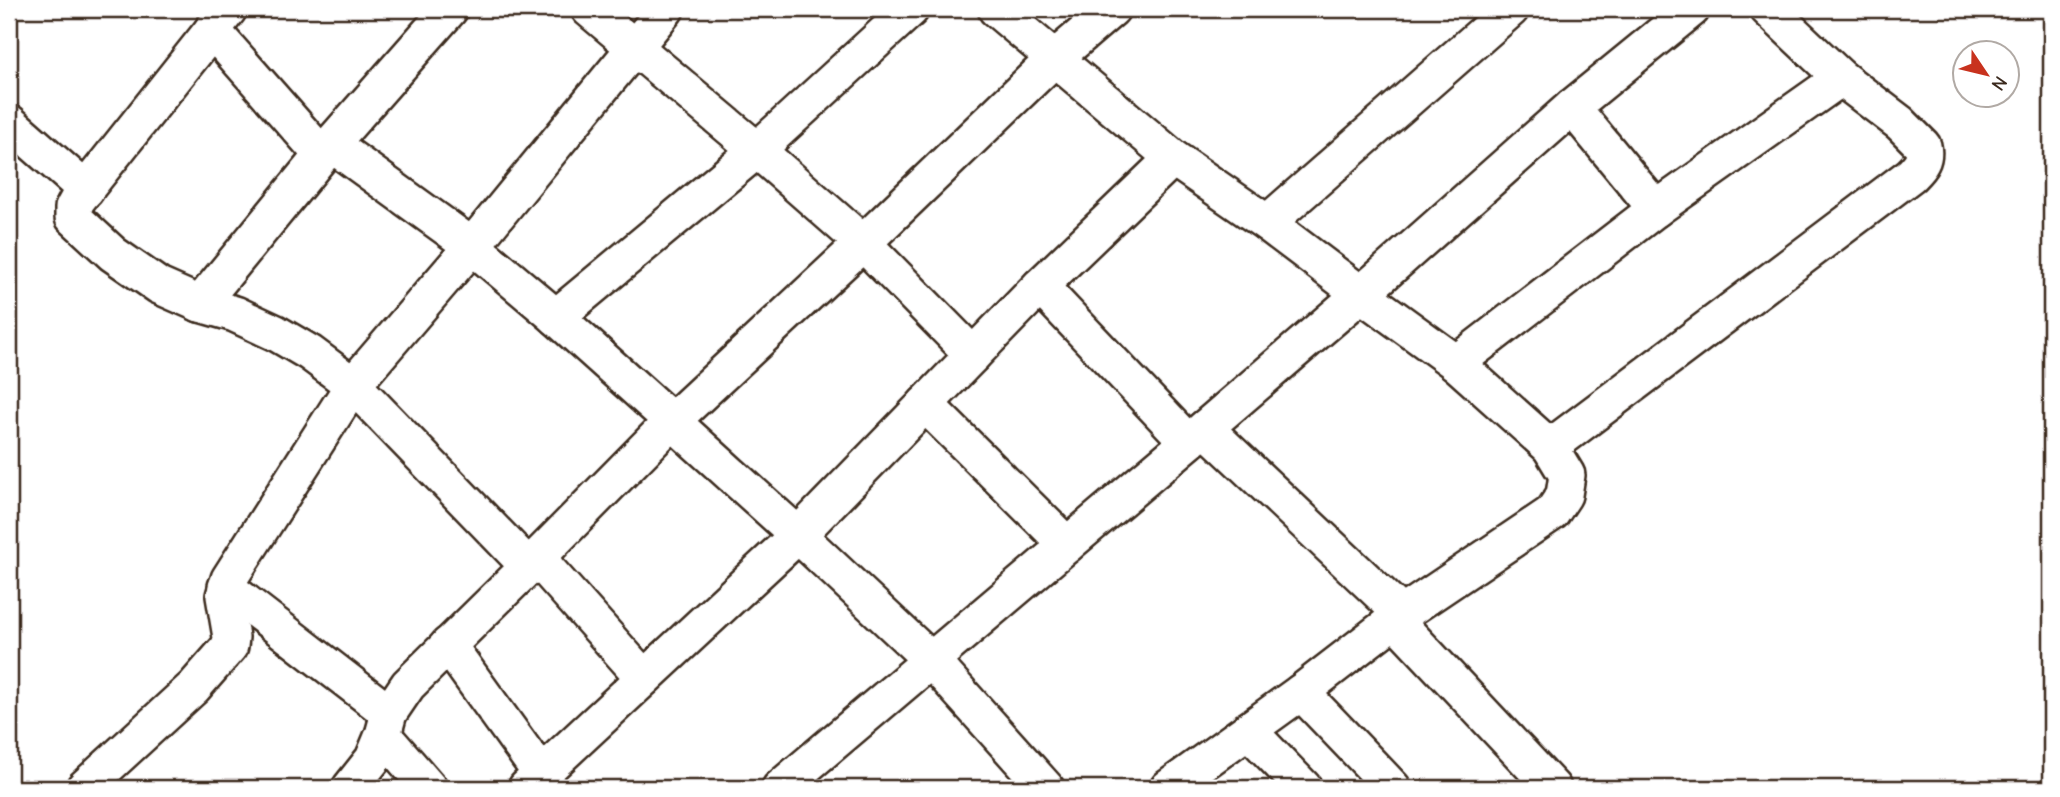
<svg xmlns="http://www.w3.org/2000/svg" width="2060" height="797" viewBox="0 0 2060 797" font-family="'Comic Neue',sans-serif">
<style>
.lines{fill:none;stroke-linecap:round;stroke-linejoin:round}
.minor-casing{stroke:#3b2a1e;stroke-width:40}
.minor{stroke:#fff;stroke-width:35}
</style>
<rect width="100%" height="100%" fill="#fff"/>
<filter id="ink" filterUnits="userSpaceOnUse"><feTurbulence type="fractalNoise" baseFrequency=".0143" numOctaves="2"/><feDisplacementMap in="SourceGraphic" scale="14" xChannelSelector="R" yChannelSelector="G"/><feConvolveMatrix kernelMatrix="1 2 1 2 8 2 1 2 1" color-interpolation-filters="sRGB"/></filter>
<g filter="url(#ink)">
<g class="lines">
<defs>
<g id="minor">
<polyline points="229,9 78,199 73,208 73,217 113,254 159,286 200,304 235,314 276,333 310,353 353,385 528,566"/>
<polyline points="589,9 757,150 863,243 973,355"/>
<polyline points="996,9 1173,158 1267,223 1361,294 1456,363 1550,447 1567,475 1564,495 1552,513 1402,614 1301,692 1168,788"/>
<polyline points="212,30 322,155"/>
<polyline points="1572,107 1656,209"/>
<polyline points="9,122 86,190"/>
<polyline points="331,144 472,246 556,317 672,421 798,535 931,660 1046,788"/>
<polyline points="1267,223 1511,9"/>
<polyline points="1040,286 1188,442"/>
<polyline points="200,304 331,144 450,9"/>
<polyline points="556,317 757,150 911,9"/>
<polyline points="1456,363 1656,209 1841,78"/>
<polyline points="925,404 1067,545"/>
<polyline points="1205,428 1402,614"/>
<path d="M1550 447 1911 175C1920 166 1926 159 1923 146L1900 123 1841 78 1768 9"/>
<polyline points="537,558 644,678"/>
<polyline points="226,587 389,713"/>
<polyline points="1395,620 1553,788"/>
<polyline points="448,645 541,774"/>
<polyline points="1301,692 1393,788"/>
<polyline points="1248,730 1304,788"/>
<polyline points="383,735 429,788"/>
<polyline points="84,788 194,687 230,646 231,637 224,596 229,579 353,385 472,246 666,9"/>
<polyline points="350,788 373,759 383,735 389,713 408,685 537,558 672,421 863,243 1055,58 1112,9"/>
<polyline points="526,788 798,535 1040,286 1173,158"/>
<polyline points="780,788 1205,428 1361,294 1572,107 1692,9"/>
</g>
</defs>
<use href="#minor" class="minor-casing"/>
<use href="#minor" class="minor"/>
</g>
</g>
<rect width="2060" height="797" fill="none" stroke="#fff" stroke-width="35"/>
<rect x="18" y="18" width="2025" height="762" fill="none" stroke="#3b2a1e" stroke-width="2.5" filter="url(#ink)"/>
<g transform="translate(1986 74) rotate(125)"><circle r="33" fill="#ffffff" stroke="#b1aaa5" stroke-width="2"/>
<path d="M0-5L12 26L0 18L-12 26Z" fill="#c8321e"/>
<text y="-10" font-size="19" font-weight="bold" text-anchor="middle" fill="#3b2a1e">N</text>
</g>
</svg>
